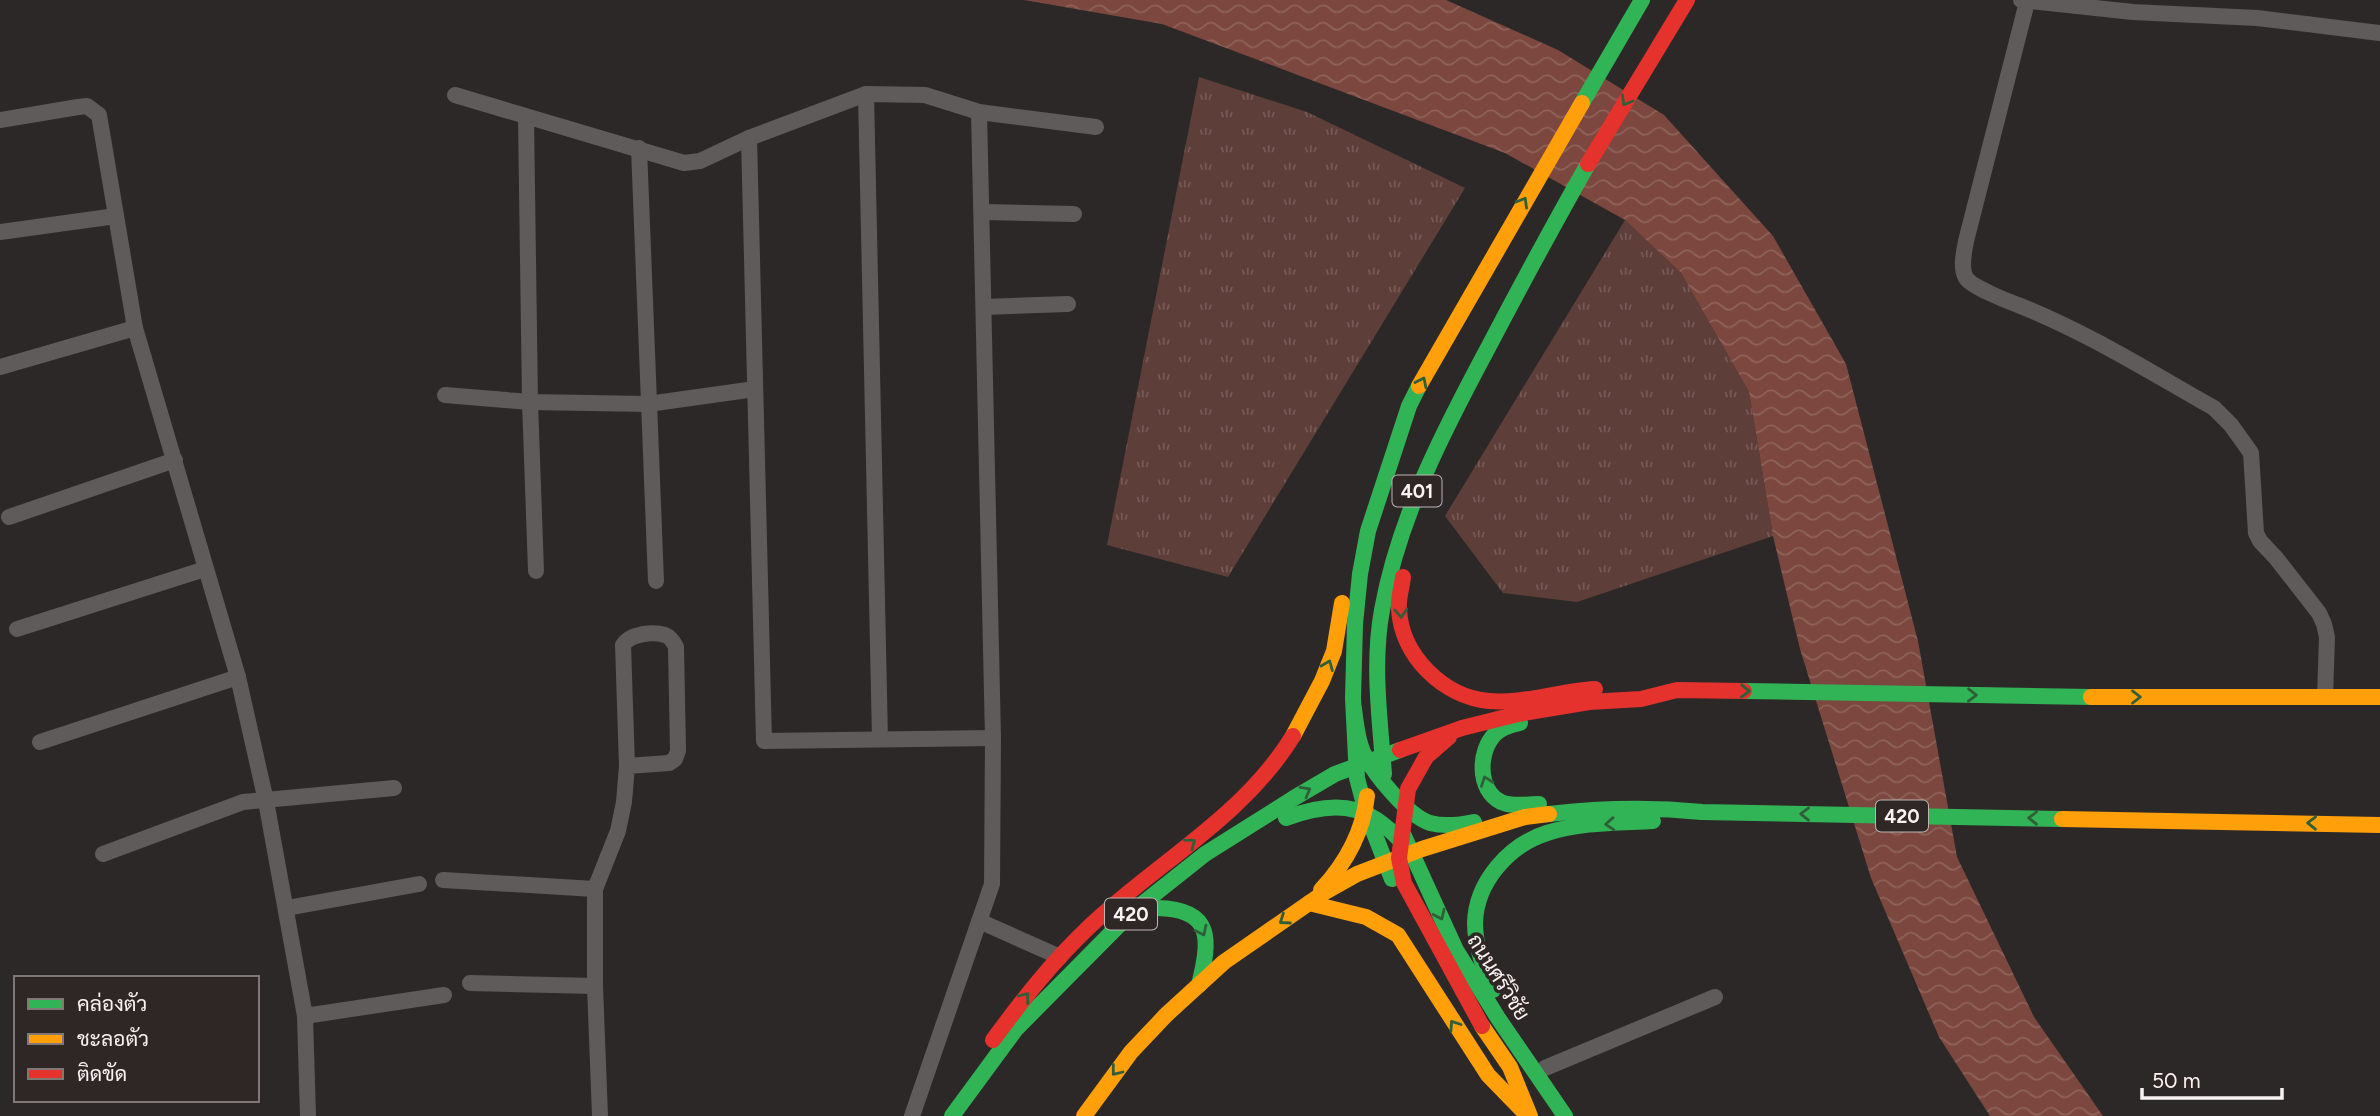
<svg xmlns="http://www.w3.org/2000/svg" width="2380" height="1116" viewBox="0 0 2380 1116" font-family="Figtree,Sarabun,sans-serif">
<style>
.grass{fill:url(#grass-tufts)}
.water{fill:url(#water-waves)}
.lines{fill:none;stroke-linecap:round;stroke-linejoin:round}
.street{stroke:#5f5b5b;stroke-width:16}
.fast{stroke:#30b455;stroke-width:16}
.slow{stroke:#ff9f0a;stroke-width:16}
.jam{stroke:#e5322d;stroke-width:16}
.oneway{stroke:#2f5f39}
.labels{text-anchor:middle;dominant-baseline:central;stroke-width:7;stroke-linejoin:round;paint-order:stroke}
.shield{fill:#2f2726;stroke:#bcb5b4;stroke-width:2}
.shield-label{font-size:19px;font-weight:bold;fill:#f8f2f1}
.street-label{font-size:21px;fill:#f8f2f1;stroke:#2f2726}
</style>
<defs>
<pattern id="grass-tufts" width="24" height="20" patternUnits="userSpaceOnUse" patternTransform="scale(1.75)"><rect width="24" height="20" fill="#5e3e39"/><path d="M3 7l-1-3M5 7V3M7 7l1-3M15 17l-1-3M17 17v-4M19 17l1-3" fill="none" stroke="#765a56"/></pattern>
<pattern id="water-waves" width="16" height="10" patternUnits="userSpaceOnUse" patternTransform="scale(1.75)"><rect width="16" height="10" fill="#7b473e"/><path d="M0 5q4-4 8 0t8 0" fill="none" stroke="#8e625a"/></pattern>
</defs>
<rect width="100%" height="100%" fill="#2d2828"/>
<g class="grass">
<polygon points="1199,77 1307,112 1465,188 1228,577 1107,545"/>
<polygon points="1625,220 1681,273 1749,392 1773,536 1577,602 1503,593 1445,516"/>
</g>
<polygon class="water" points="1024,0 1446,0 1558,50 1664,115 1773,236 1846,364 1918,641 1957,857 2034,1017 2103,1116 1990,1116 1939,1037 1871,878 1800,649 1773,536 1749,392 1681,273 1625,220 1505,153 1162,24"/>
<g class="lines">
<g class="street">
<polyline points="2021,0 2133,12 2257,18 2380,33"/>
<path d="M2027 2 1966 241C1964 252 1960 268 1966 278 1972 287 2007 301 2018 305 2087 332 2150 372 2214 408L2231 425 2251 453 2256 533 2260 541 2276 558 2319 613 2324 624 2327 637 2325 697"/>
<polyline points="866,94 880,739"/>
<polyline points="455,95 684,163 700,161 749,138 866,94 925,95 979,112 1096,127"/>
<polyline points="526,117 530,402 536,571"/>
<polyline points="0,120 78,107 87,106 99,115 135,328"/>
<polyline points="749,138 764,741 993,738"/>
<polyline points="639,148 656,581"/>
<polyline points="983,212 1074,214"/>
<polyline points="0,232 116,216"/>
<polyline points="984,307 1068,304"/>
<polyline points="0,367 135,328 238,677 266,801 305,1016 308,1116"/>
<polyline points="445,395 530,402 648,404 755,389"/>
<polyline points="9,517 175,460"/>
<polyline points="17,629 205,569"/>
<polyline points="40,742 238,677"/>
<polyline points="103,854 243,802 394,788"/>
<polyline points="443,880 595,889"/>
<polyline points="287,908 419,884"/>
<polyline points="979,921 1060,957"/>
<polyline points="470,983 595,986"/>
<polyline points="305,1016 444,995"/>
<polyline points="1545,1068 1715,997"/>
<path d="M600 1116 595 986V889L618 831 624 802 627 766 669 763 675 759 678 751 676 647C674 643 671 637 665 635 652 631 630 634 623 645L627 766"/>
<polyline points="912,1116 992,884 993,738 979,112"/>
</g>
<g class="fast">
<polyline points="1582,103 1642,0"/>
<polyline points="1744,691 2091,697"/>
<path d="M1354 709C1356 723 1357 739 1363 752 1373 773 1408 816 1430 823 1445 827 1460 825 1474 822"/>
<path d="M1520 723C1511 725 1501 728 1495 734 1478 751 1477 790 1501 802 1512 807 1527 804 1539 804"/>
<path d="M1384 774C1380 720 1372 664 1382 610 1399 516 1444 430 1489 346 1521 285 1554 224 1588 164"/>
<path d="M1549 814C1600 808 1651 807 1702 812L2062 819"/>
<path d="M1286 818C1342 797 1374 806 1411 853"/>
<polyline points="1404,836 1456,950 1498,1018 1565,1116"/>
<polyline points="1392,879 1366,812 1357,778 1353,698 1355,624 1360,574 1368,531 1409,406 1419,386"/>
<path d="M1157 908C1214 909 1210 940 1199 985"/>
<path d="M1493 990C1484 969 1475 946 1475 923 1476 882 1509 845 1547 833 1581 822 1618 823 1653 821"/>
<polyline points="952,1116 1016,1029 1132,912 1205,854 1294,798 1335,774 1400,750"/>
</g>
<g class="slow">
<polyline points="1419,386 1582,103"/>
<polyline points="2091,697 2380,697"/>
<polyline points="1293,736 1322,681 1334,651 1342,603"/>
<polyline points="2062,819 2380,825"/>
<path d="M1321 890C1346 863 1363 833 1367 796"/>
<polyline points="1309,903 1366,917 1398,935 1488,1075 1527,1115"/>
<polyline points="1482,1026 1510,1067 1530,1116"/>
<polyline points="1084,1116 1131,1052 1166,1015 1224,962 1325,892 1357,874 1422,849 1525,817 1549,814"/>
</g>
<g class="jam">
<polyline points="1588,164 1687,0"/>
<path d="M1403 577C1402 587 1398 598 1399 609 1401 655 1443 697 1489 701 1524 704 1560 691 1595 689"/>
<polyline points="1449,737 1426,757 1408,789 1399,858 1404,883 1482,1026"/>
<polyline points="1400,750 1462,728 1518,714 1589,702 1641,699 1677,690 1744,691"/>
<path d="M993 1040C1024 998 1052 962 1090 926 1158 862 1243 817 1293 736"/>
</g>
</g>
<defs><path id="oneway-chevron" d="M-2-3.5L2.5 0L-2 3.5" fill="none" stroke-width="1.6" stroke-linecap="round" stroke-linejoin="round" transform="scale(1.75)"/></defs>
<g class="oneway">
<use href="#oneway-chevron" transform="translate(1626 101) rotate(120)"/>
<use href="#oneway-chevron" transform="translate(1523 202) rotate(-60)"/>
<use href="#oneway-chevron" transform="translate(1422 382) rotate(-64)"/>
<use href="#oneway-chevron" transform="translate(1401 613) rotate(86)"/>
<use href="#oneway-chevron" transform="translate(1328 665) rotate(-68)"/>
<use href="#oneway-chevron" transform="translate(1745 691) rotate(1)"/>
<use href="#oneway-chevron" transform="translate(1972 695) rotate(1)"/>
<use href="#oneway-chevron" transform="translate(2136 697)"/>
<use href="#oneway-chevron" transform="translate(1486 781) rotate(-110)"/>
<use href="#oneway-chevron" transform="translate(1306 791) rotate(-30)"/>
<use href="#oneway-chevron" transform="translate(1805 814) rotate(-179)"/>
<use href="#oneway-chevron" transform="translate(2033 818) rotate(-179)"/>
<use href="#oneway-chevron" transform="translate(2312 823) rotate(-179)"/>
<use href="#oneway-chevron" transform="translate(1610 824) rotate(176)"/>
<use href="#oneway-chevron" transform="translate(1191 843) rotate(-37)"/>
<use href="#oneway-chevron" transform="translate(1440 915) rotate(65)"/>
<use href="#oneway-chevron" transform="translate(1284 920) rotate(145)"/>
<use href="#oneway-chevron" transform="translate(1202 931) rotate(64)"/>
<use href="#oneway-chevron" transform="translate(1025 997) rotate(-52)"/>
<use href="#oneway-chevron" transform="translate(1454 1025) rotate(-124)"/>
<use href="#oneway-chevron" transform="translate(1116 1071) rotate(128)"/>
</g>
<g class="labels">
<g class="shield">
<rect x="1392.5" y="475.5" width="49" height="31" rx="5"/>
<rect x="1876" y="800.5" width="52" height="31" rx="5"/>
<rect x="1105" y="898.5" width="52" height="31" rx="5"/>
</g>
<g class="shield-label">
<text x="1417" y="491">401</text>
<text x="1902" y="816">420</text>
<text x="1131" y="914">420</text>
</g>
<g class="street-label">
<text transform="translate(1499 977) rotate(58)">ถนนศรีวิชัย</text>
</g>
</g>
<rect x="14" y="976" width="245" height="126" fill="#2f2726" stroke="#7f7877" stroke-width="2"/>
<rect x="28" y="999" width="35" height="10" fill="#30b455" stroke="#7f7877" stroke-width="2"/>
<text x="77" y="1011" font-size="21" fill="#f8f2f1">คล่องตัว</text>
<rect x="28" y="1034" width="35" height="10" fill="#ff9f0a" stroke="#7f7877" stroke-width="2"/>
<text x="77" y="1046" font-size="21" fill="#f8f2f1">ชะลอตัว</text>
<rect x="28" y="1069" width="35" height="10" fill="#e5322d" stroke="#7f7877" stroke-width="2"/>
<text x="77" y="1081" font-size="21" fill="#f8f2f1">ติดขัด</text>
<path d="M2142 1088v10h140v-10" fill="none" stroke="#f8f2f1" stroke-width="3.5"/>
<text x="2152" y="1088" font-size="21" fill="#f8f2f1" stroke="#2f2726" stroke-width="5" paint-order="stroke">50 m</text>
</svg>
